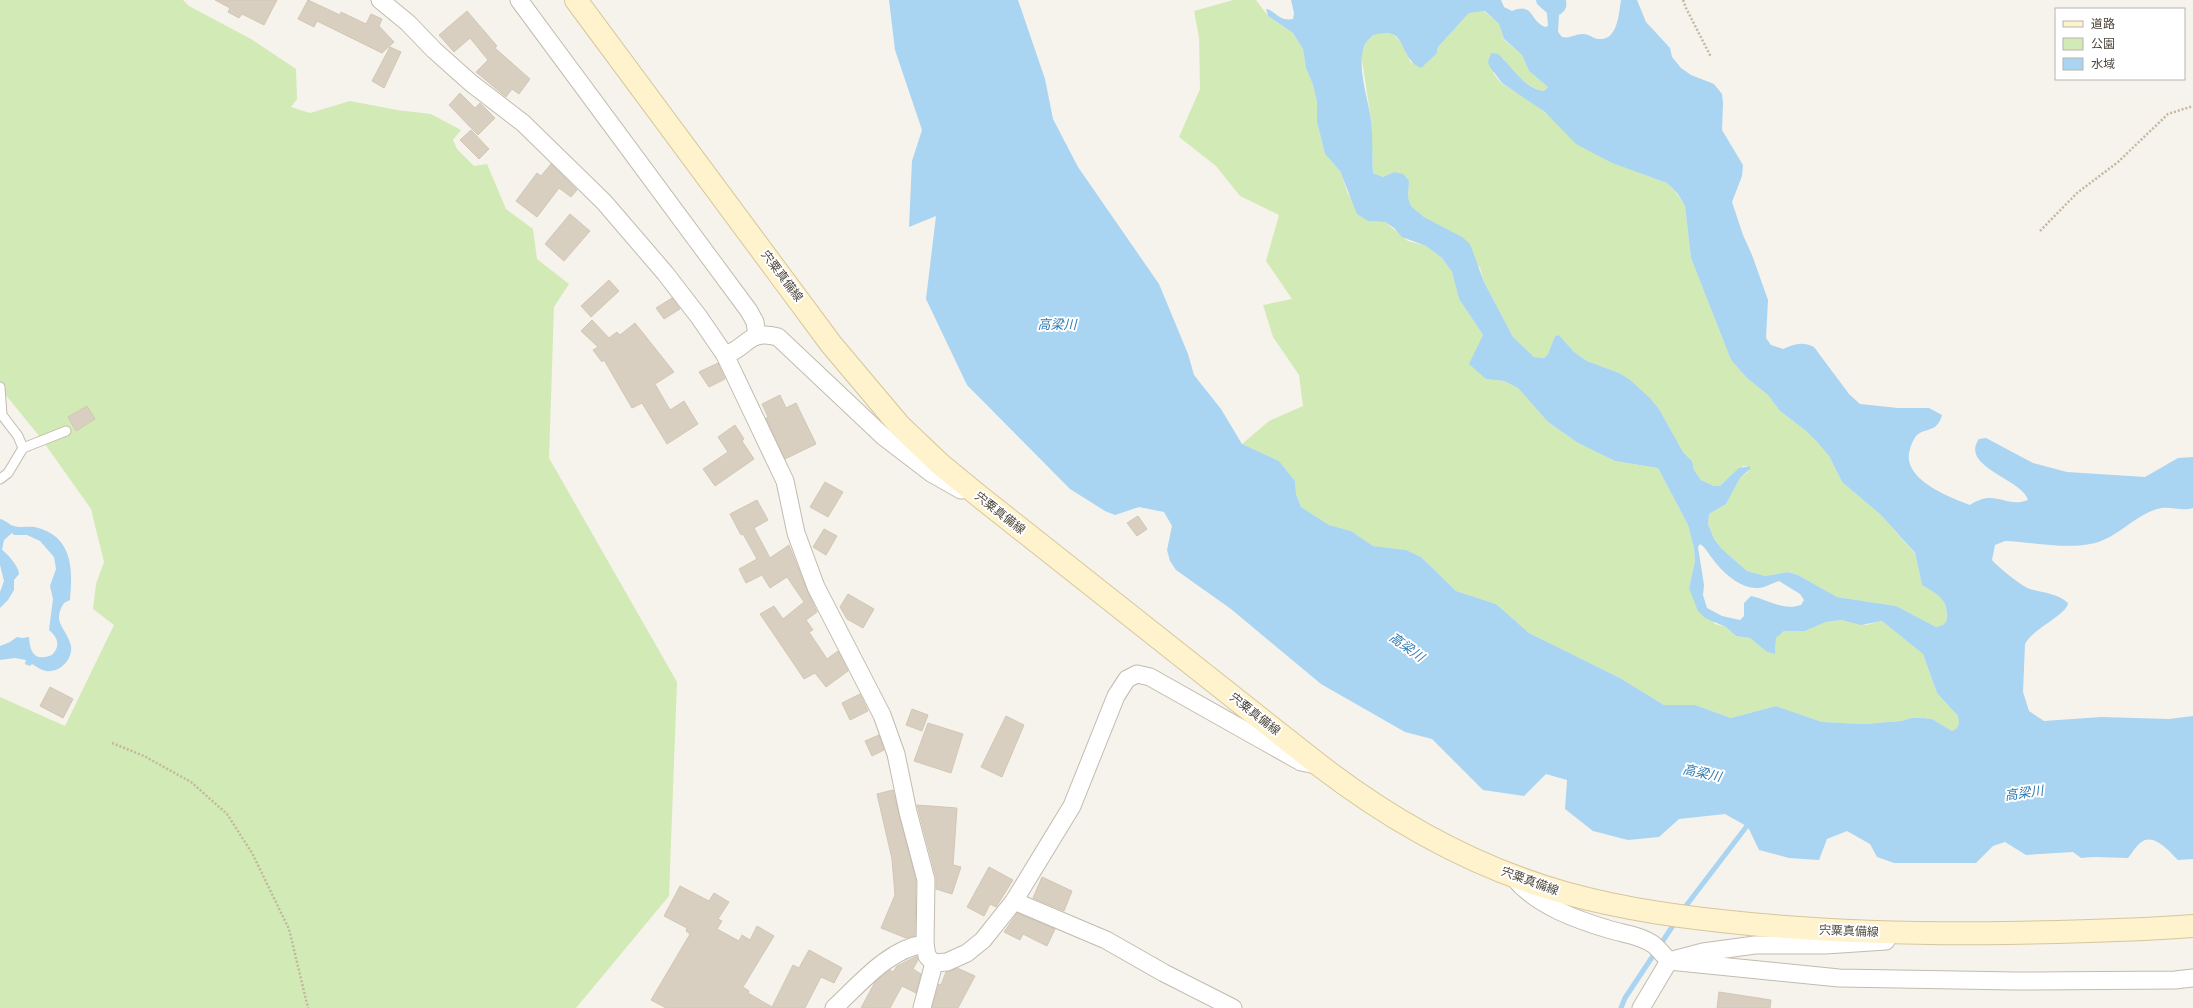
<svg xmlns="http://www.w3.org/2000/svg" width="2193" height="1008" viewBox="0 0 2193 1008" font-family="'Fira Sans','Noto Sans JP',sans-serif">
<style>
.green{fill:#d2eab5}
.water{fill:#a9d4f2;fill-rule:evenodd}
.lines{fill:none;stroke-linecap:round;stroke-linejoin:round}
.stream{stroke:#a9d4f2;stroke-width:5}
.building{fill:#d8cfc1;stroke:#d3c7b4}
.lane-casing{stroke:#c2bbae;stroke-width:11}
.street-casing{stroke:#c2bbae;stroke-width:19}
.secondary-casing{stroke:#d6c79b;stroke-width:24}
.path{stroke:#c4b79f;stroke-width:2.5;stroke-dasharray:2 2;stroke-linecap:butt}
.lane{stroke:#fff;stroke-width:9}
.street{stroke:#fff;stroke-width:17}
.secondary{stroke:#fff3cd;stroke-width:22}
.labels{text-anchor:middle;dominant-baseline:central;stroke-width:4;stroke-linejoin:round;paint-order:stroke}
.street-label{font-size:12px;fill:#4b4439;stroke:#fff}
.water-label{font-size:13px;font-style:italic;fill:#2e7ab2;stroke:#fff}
</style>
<rect width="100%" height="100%" fill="#f6f3ec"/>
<g class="green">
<polygon points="0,0 183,0 189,6 251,39 296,69 297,99 291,107 310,113 350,101 397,110 431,114 461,130 453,140 457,149 474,166 487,164 506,209 533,229 537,259 569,284 554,307 549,458 677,682 669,896 576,1008 0,1008 0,697 65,726 114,625 93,609 96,584 104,562 91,509 40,437 0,388"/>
<polygon points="1233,0 1256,0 1268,16 1293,33 1303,49 1306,68 1313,85 1317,102 1317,122 1325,154 1340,171 1348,194 1368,221 1385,222 1408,241 1426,246 1442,258 1452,272 1459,299 1483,335 1470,364 1486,379 1504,381 1518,388 1548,422 1578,443 1615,461 1658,468 1688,525 1694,548 1695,561 1689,588 1715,624 1726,627 1736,636 1750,638 1767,652 1775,654 1776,638 1784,631 1805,631 1826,622 1842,620 1866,625 1882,621 1923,654 1937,693 1958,716 1959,723 1957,728 1952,731 1932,719 1924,718 1911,718 1901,721 1864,724 1822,722 1776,706 1731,718 1695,705 1664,705 1620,678 1529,633 1496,604 1456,591 1421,557 1406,550 1373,546 1351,531 1329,525 1301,507 1296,494 1295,481 1279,461 1242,444 1269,421 1303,406 1299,375 1273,337 1263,305 1292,299 1266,261 1279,215 1240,196 1216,166 1179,137 1200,89 1199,37 1194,11"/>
<path d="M1484 11 1499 24 1504 40 1522 55 1529 71 1548 87 1544 91C1527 88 1512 71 1503 58L1493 73 1501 83 1533 103 1597 154 1612 163 1667 183 1678 195 1685 206 1691 258 1731 360 1747 378 1768 395 1780 411 1805 430 1818 443 1829 456 1842 482 1881 515 1915 554 1922 585C1940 595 1947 599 1947 620L1943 625 1936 627 1896 606 1837 597 1798 575 1789 572 1765 576 1747 571 1722 549 1714 539 1708 524 1709 514 1726 504 1740 478 1748 472 1750 466H1743L1720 486H1714L1701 480 1694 470 1692 461 1683 452 1659 409 1650 398 1619 373 1587 361 1574 352 1559 335 1555 336 1548 354 1544 358 1534 357 1513 337 1484 282 1480 268 1452 232 1424 217 1411 206 1408 197 1409 181 1394 172 1383 177 1373 173 1371 119 1361 54 1368 39 1380 32 1393 34 1401 43 1411 63 1437 53 1438 47 1469 13Z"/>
</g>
<g class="water">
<path d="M889 0H1018L1045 79 1053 119 1078 167 1159 284 1188 354 1194 375 1221 409 1242 444 1279 461 1295 481 1296 494 1301 507 1329 525 1351 531 1373 546 1406 550 1421 557 1456 591 1496 604 1529 633 1620 678 1664 705H1695L1731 718 1776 706 1822 722 1864 724 1901 721 1911 718H1924L1932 719 1952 731 1957 728 1959 723 1958 716 1937 693 1923 654 1882 621 1861 625 1842 620 1826 622 1805 631H1784L1776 638 1775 654 1767 652 1750 638 1736 636 1726 627 1705 618 1698 611 1689 588 1695 561 1694 548 1688 525 1658 468 1615 461 1578 443 1548 422 1518 388 1504 381 1486 379 1469 364 1483 335 1459 299 1452 272 1442 258 1426 246 1402 237 1394 228 1385 222 1368 221 1357 214 1340 171 1325 154 1317 122V102L1313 85 1306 68 1303 49 1293 33 1268 16 1266 9C1275 10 1279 22 1293 19L1294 13 1291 0H1501L1504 7 1512 11C1534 2 1529 20 1545 27L1548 26 1547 13 1537 4 1536 0H1566C1567 7 1566 11 1559 15L1558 32 1562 37C1570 39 1575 34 1583 34 1590 34 1594 40 1601 39 1618 39 1619 12 1621 0H1637L1646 22 1670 48 1672 57 1681 68 1691 75 1714 84 1722 94 1723 103 1722 130 1743 165 1742 176 1732 202 1743 235 1752 255 1768 300 1766 338 1771 345 1783 349C1794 344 1802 341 1814 347L1849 394 1860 404 1898 408H1929L1942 415C1937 433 1927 427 1917 435 1914 438 1911 445 1910 449 1900 478 1948 497 1970 505 1996 488 2005 509 2028 500 2022 479 1959 467 1979 439L1986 438 2033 463 2067 472 2145 477 2178 458 2193 457V508C2182 512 2169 505 2157 509 2134 516 2118 537 2095 543 2067 550 2034 542 2005 541L1995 545 1992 560C1998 567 2021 586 2030 589 2043 593 2057 593 2068 603 2067 615 2032 629 2025 644L2023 692 2029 711 2044 721 2101 717 2169 719 2193 716V859L2178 860C2170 852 2155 834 2143 841 2137 844 2132 853 2128 858 2111 858 2097 856 2081 858L2073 852 2026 855 2005 842 1993 846 1976 863H1894L1877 857 1870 844 1847 831 1827 839 1819 860 1789 858 1759 850 1748 827 1725 814 1679 819 1659 837 1628 840 1593 831 1565 809 1567 780 1546 774 1524 796 1483 790 1432 739 1405 732 1321 684 1231 609 1176 570 1170 561 1167 550 1172 526 1164 512 1139 507 1115 515 1105 511 1070 489 967 385 926 299 936 216 909 227 912 161 922 130 895 50ZM1485 11 1499 24 1504 39 1522 55 1529 71 1548 87 1544 91C1523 88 1513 67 1498 54L1491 53 1488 62 1490 67 1502 83 1545 112 1576 144 1612 163 1667 183 1678 194 1685 206 1691 258 1731 360 1747 378 1768 395 1780 411 1805 430 1818 443 1829 456 1842 482 1881 515 1915 553 1922 585C1939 595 1948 599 1947 620L1943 625 1936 627 1896 606 1837 597 1798 575 1788 572 1765 576 1747 571 1722 549 1714 539 1708 524 1709 514 1726 504 1740 478 1750 469V466L1739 468 1720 486H1714L1701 480 1694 470 1692 461 1683 452 1659 409 1650 398 1630 380 1619 373 1587 361 1574 352 1559 335 1555 336 1548 354 1544 358 1534 357 1513 337 1484 282 1470 244 1462 237 1424 217 1411 206 1408 197 1409 181 1403 174 1394 172 1383 177 1373 173C1372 156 1373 138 1371 121 1369 98 1349 49 1374 35 1380 33 1386 32 1392 34 1405 39 1402 59 1421 68L1437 53 1438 47 1469 13ZM1700 544C1706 548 1708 553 1712 558 1722 572 1740 589 1758 588 1765 588 1772 583 1779 581L1800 594 1804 600 1801 605C1783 611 1769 600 1751 596L1744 603V616L1740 620 1722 616 1707 608 1703 595 1704 585 1698 547Z"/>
<path d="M0 519C6 520 9 525 14 526 20 528 28 526 35 527 73 536 73 569 70 600L64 603C51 623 67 628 71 646 73 659 60 673 46 671 41 670 37 667 32 664L30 666 25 664 26 660 15 658 0 660V646L10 642 17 637 22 638 29 637C30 652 34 662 52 655 60 647 59 638 49 630L53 599 50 586 56 569 54 557 40 541 27 535H14L12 533 4 540 2 550C8 554 19 567 19 574L14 580V590L8 600 0 608V592L4 581 0 565Z"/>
</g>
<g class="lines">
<g class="stream">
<polyline points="1682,911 1750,822"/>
<polyline points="1621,1008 1625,998 1676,921"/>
</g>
</g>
<g class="building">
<polygon points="215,0 277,0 264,25 242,14 239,18 228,12 230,8"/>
<polygon points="308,0 340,15 341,12 366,24 371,14 382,19 379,26 394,42 382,53 317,21 314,27 298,19"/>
<polygon points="467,11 497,46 495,48 530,79 519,94 512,89 506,97 476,72 488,60 470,38 454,52 439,35"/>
<polygon points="390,47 401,52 384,88 372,81"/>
<polygon points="460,93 475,108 480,103 495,118 478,135 449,105"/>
<polygon points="471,130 489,149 479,159 460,140"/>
<polygon points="551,164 577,190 571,197 559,188 537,217 516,201 537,173 541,176"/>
<polygon points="570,214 590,231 564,261 545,244"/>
<polygon points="609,280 619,291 591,317 581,306"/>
<polygon points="672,298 680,309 664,319 656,308"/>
<polygon points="592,320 609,338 617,332 620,335 635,323 674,372 655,384 670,410 684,401 698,424 667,444 642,403 632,408 604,360 602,362 593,350 598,347 581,331"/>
<polygon points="718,363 725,379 709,387 699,372"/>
<polygon points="780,395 786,408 796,403 816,444 785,459 766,418 768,417 762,404"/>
<polygon points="87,406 95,419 76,431 68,417"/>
<polygon points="735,425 744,439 742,441 754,459 715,486 703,469 728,452 718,437"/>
<polygon points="825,482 843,492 828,517 810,507"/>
<polygon points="757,500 768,520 754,528 770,558 789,545 807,590 817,612 806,620 813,630 809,632 827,659 838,651 848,671 826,687 815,673 804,679 760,614 774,606 783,619 804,602 787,577 770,588 762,575 746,583 739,569 757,559 743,534 741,535 730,514"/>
<polygon points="1138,516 1147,529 1137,536 1127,523"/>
<polygon points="824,529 837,536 826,555 813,547"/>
<polygon points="848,594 874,609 863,628 847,619 840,607"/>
<polygon points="50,687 73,699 63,718 40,706"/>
<polygon points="860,694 868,711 850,720 842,703"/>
<polygon points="912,709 928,715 922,731 906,725"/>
<polygon points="1006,716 1024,725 1002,777 981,767"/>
<polygon points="928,723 963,734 951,773 914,761"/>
<polygon points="879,735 884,750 872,756 865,741"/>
<polygon points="893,790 916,881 915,936 906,938 881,928 895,895 892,859 877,794"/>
<polygon points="917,805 957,808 953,865 961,867 952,894 936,889 936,877"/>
<polygon points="989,867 1013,880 996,907 990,904 984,916 967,907"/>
<polygon points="1042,877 1072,891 1064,911 1033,898"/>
<polygon points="680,886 709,901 714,893 729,902 718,919 722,921 717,929 739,941 742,935 750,940 757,926 774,936 743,987 749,991 748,993 772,1007 793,965 799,968 809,950 842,968 834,983 821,977 805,1008 666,1008 651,1000 690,934 686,931 687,928 664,916"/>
<polygon points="1017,913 1055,929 1047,946 1023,934 1020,940 1004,932"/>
<polygon points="917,956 918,960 913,969 921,974 916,993 902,986 890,1008 861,1008 875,982 890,970 893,972 897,966"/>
<polygon points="957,968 975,976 958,1008 932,1008 939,984 941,985 946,972"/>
<polygon points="1719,992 1771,1000 1770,1008 1717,1008"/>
</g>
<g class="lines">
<defs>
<g id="lane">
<polyline points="0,387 2,415 18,436 23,448"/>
<polyline points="0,479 8,473 23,448 66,431"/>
</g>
<g id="street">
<polyline points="380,0 408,23 434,50 471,83 523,123 604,202 665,273 699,317 725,355 785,481 796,533 816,587 882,715 896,754 908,812 926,880 925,944 927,956 934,963 947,962 967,953 983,940 1014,901 1072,806 1116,696 1127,679 1137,674 1150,677 1301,762 1311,764"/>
<polyline points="519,0 749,311 755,322 757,336"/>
<path d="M725 355C749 347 747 329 778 337L884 437 931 473 961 490"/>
<path d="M1514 878C1537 906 1577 920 1611 930 1625 934 1642 936 1654 945 1660 950 1664 956 1669 961L1839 978 2015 981 2175 980 2193 978"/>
<polyline points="1014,901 1106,940 1164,973 1233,1008"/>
<path d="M834 1008C859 985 889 948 925 944"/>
<polyline points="922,1008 934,963"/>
<polyline points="1641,1008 1669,961 1703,952 1755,945 1825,945 1886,941"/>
</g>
<path id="secondary" d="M576 0 831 344 900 426 940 464 979 496 1319 765C1392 821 1476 868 1565 893 1626 910 1688 918 1750 924 1835 932 1920 934 2006 933 2068 932 2131 931 2193 926"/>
</defs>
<use href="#lane" class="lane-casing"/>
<use href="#street" class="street-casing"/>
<use href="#secondary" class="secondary-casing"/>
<g class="path">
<polyline points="1683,0 1686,8 1711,57"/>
<polyline points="2040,231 2077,193 2118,162 2168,114 2193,106"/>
<polyline points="112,743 144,756 191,782 227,814 252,853 289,929 308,1008"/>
</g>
<use href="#lane" class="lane"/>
<use href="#street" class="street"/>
<use href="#secondary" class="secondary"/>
</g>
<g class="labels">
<g class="street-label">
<text transform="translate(782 276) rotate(53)">宍粟真備線</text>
<text transform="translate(1000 513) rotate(38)">宍粟真備線</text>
<text transform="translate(1255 714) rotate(38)">宍粟真備線</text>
<text transform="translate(1530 881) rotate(20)">宍粟真備線</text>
<text transform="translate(1849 931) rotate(2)">宍粟真備線</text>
</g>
<g class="water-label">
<text x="1057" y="324">高梁川</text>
<text transform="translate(1407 647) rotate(36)">高梁川</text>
<text transform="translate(1702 773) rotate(12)">高梁川</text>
<text transform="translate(2024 793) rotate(-8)">高梁川</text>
</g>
</g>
<rect x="2055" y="8" width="130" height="72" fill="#ffffff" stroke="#b7b4b0"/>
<rect x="2063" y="21" width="20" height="6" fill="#fff3cd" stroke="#b7b4b0"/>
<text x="2091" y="28" font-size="12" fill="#4b4439">道路</text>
<rect x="2063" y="38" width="20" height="12" fill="#d2eab5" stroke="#b7b4b0"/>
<text x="2091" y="48" font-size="12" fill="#4b4439">公園</text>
<rect x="2063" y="58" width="20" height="12" fill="#a9d4f2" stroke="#b7b4b0"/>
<text x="2091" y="68" font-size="12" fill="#4b4439">水域</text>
</svg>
